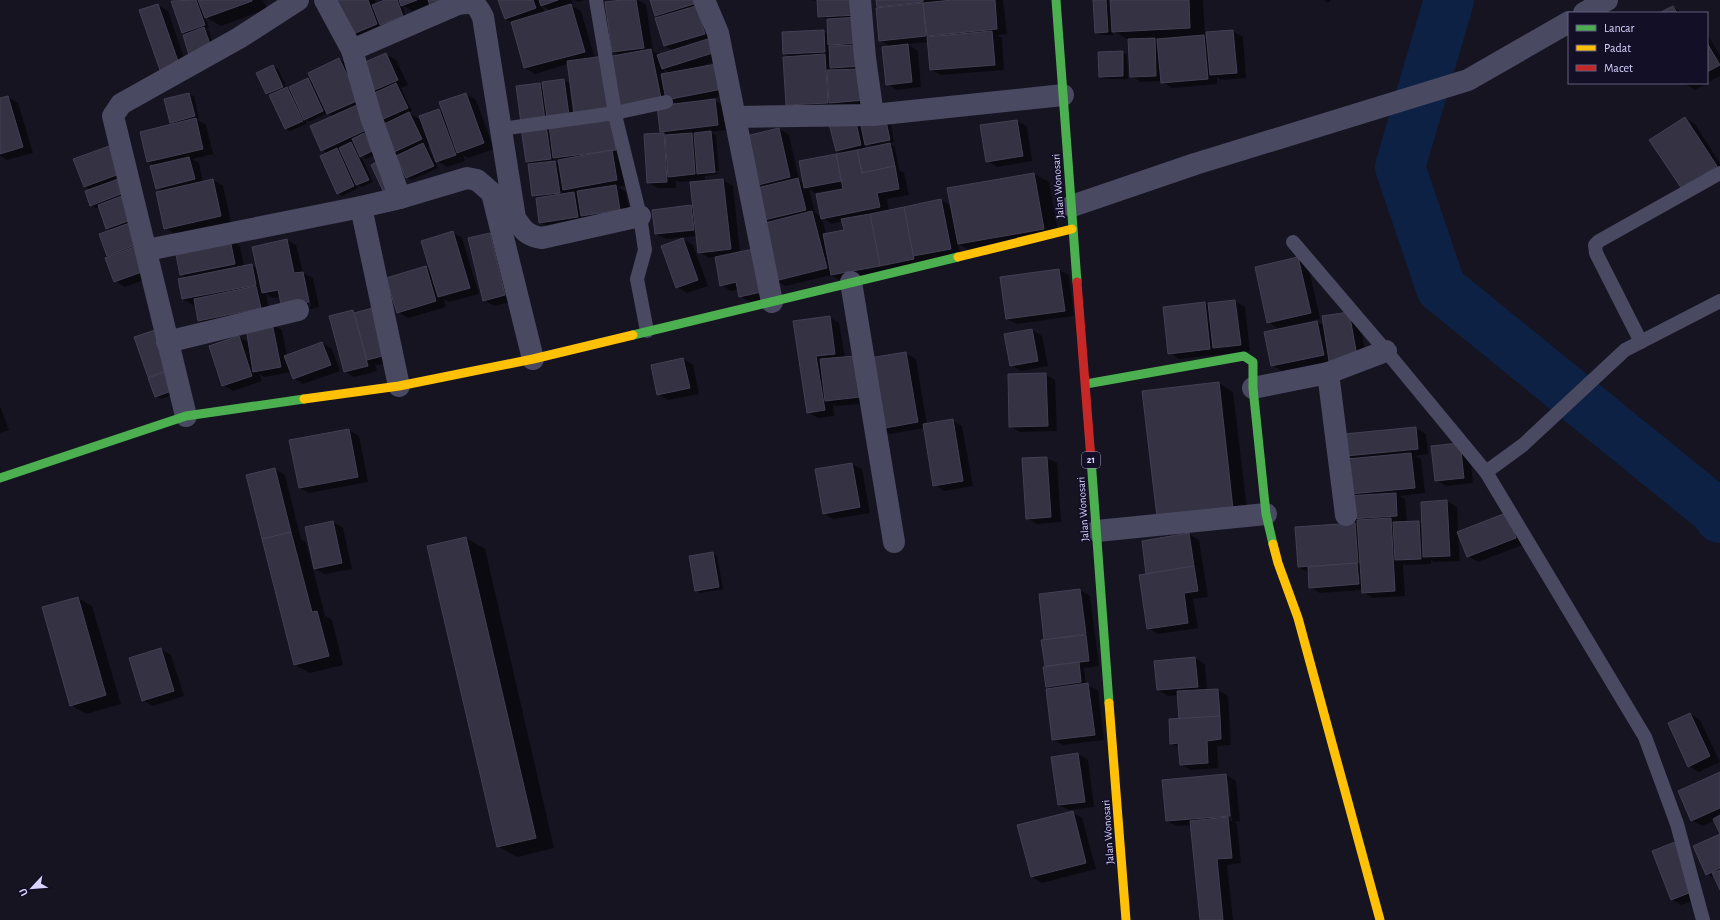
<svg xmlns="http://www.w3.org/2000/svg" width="1720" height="920" viewBox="0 0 1720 920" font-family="'Alegreya Sans',sans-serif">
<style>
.shadow{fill:#0007;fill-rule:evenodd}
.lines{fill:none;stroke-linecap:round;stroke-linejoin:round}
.river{stroke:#0d2144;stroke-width:50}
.building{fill:#343243;stroke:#433f54}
.lane{stroke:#4a4962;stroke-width:14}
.street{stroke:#4a4962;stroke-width:22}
.fast{stroke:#4caf50;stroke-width:9}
.slow{stroke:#ffc107;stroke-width:9}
.jam{stroke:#c62828;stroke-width:9}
.labels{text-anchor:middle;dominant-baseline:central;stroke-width:4;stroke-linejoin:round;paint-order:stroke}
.shield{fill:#130f26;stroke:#9e99be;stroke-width:1}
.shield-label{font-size:10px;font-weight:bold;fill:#d9d4ff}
.street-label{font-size:11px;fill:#d9d4ff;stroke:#130f26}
</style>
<rect width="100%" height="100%" fill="#161421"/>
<g class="shadow">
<polygon points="176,0 263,0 267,9 221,26 205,17 209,28 205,29 209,31 215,50 182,32 172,1"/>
<polygon points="333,0 375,0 376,4 388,0 467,0 430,4 412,11 402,5 407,19 357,42"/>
<path d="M499 0H572L573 4 570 5 581 11 595 59 620 56 613 52 629 0H638L646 5 653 51 660 55 674 51 665 46 660 18 655 15 651 0H704L728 57 695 68V69L731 94 702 100 703 102 714 100 724 106 727 130 711 132 716 135 719 171 705 172V174L719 173V174L705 176V182L723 180 733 186 740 253 758 249 770 222 765 219 754 185 779 129 789 135 799 180 804 183 800 162 842 154 836 150 860 122 861 127 886 122 891 125 894 142 889 143 895 147 899 170 904 173 909 195 887 199 889 211 941 200 952 206 1034 174 1049 182 1059 237 973 252 958 244 960 254 841 281 831 275 786 286 776 281V297L750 302 740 296 739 289 731 291 721 285 716 257 709 258 699 252 697 236 666 239 656 234 690 206 694 209 704 182 703 180 679 182 676 180V188H658L648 183 645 135 666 134 661 131 658 106 568 64 535 74 525 68 512 23 506 19ZM542 6 551 11 545 13ZM664 69 671 74 665 75ZM670 100 677 105H664ZM865 143 873 148 866 149ZM844 188V190L822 217 815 213 809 189 815 193ZM822 218 832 224 843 221 845 230 826 234Z"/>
<polygon points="574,0 585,0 578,2"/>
<polygon points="809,0 861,0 876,106 797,110 787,105 791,57 784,54 823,31 828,34 828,19 819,17 818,1"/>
<polygon points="877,0 1003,0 1007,34 997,35 1002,38 1004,70 941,75 931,70 929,42 907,44 918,51 921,87 897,90 887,84 891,47 880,40"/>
<polygon points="1094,0 1203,0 1205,37 1208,39 1233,31 1243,37 1246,78 1221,80 1217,77 1217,84 1172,88 1162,81 1141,82 1131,76 1129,40 1113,31 1113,35 1101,35 1096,33"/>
<polygon points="1323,0 1331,0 1328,3"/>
<polygon points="158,5 168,11 188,69 171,76"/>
<polygon points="1673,7 1683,13 1661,13"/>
<polygon points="1707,34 1720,55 1720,76 1707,83"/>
<polygon points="1122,52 1127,55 1128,79 1105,79 1100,76"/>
<polygon points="386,54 396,60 408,85 401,88 412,111 408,113 422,120 438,110 444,113 466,94 476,100 494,149 468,158 463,155 465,161 447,167 437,161 431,145 428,147 438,168 412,180 407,178 399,155 393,152 388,123 382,119 371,91"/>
<polygon points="339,59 349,65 377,154 366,159 361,156 373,182 362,187 357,184 358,188 342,196 337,193 328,154 322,150 333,117 327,113 309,122 305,119 307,124 290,131 286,129 270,96 267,94 258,74 273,67 278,69 287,88 291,90 308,79 314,83"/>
<path d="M564 80 569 83 573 118H611L627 185 618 187 626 192 630 215 550 228 540 222 537 198 533 196 532 165 527 162 540 84 543 86ZM555 158 559 160 560 165 555 162ZM625 208V210L589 215V213Z"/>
<polygon points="1684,83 1707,83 1695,90"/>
<polygon points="189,94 194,96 199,119 196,119 206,125 213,154 192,159 199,163 203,182 213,180 223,186 231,222 175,234 165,228 162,191 156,188 155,166 148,162 175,125 170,122"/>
<polygon points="8,97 18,103 33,153 7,160 0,156 0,99"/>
<polygon points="1685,118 1695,124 1720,163 1720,176 1651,141"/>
<polygon points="1017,121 1027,126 1032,161 997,167 987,161"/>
<polygon points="112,146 160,274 125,287 115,281 111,257 107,255 111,231 107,228 99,207 96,208 91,205 91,190 85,187"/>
<polygon points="453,232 462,238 479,294 449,302 444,299 446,307 408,318 398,312 426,267 431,270"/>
<polygon points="490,234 500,240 514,301 494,306 484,300"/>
<polygon points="683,239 693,245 708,286 687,293 677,287"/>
<path d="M230 240 240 246 244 266 252 265 257 268 287 240 296 245 303 273 313 278 319 307 293 313 280 297 273 298 266 294 270 313 209 326 199 320 196 304 193 305 183 299 187 278 181 274ZM303 278H305L311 306 309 307Z"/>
<polygon points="1298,258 1308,264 1320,319 1278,328 1268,322"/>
<polygon points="1059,270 1069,275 1074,316 1017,324 1007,319"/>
<polygon points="1235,301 1245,307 1250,351 1179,359 1169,353 1205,303 1208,304"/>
<path d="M379 307 389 313 402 359 378 365 375 364 377 371 354 377 344 371 330 317 353 311 357 313ZM397 351 398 353 374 359V357Z"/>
<polygon points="829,317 839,323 845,358 869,403 836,406 833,404 834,416 818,418 808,412 794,322"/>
<polygon points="1323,317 1359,319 1367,361 1282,371 1272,365 1317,322 1325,326"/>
<polygon points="272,324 282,330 287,356 322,343 332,349 340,371 303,384 293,378 291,372 264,377 259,374 262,381 233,391 223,385 239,337 250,343"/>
<polygon points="157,330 181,392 161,399 156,396 152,378 149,376"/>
<polygon points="1032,330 1042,336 1048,366 1021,371 1011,365"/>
<polygon points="906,353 916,359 927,425 952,420 962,426 973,486 944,491 934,485 924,428 890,434 881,428"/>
<polygon points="683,359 693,365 699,394 668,400 658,394"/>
<polygon points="1045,374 1055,380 1057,431 1020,432 1010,426"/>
<polygon points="1219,383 1233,392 1248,517 1172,525"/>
<polygon points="0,406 9,430 0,433"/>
<polygon points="1416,428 1426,434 1428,454 1415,456 1421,459 1425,493 1399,496 1405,499 1407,522 1419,522 1423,524 1447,501 1457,507 1458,533 1506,514 1525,544 1478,562 1468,556 1458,533 1460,561 1434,562 1431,560 1431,564 1406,565 1403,564 1405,596 1373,598 1363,592 1363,590 1320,593 1310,587 1309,573 1299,567 1354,524 1359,527 1358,524 1349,518 1354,459 1347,455 1345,435"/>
<polygon points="349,430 359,436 368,482 309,493 300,488"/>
<polygon points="1432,447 1470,450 1473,483 1446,486 1436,480"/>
<polygon points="1047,458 1057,463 1061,522 1037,524 1027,518"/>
<polygon points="852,464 862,469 870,513 833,519 823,513"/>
<polygon points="275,469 285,475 301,539 306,542 325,616 332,620 343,665 310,673 295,665"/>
<polygon points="333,522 343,528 352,569 325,574 315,569"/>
<polygon points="1189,534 1199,540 1208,597 1193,599 1198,628 1158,634 1148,628 1148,574"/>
<polygon points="466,538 485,549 554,848 517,857 498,846"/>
<polygon points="713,553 717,556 723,589 700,593 696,590"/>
<polygon points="1080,590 1090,596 1099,666 1084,668 1086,685 1098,690 1104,740 1063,745 1053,739 1052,689 1047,686 1048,667 1046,666 1045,641"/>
<polygon points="78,598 92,606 121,704 86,714 71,705"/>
<polygon points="161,649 171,655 184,696 153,706 143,700"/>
<polygon points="1195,658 1205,664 1207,690 1218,690 1228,696 1231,745 1217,746 1218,768 1191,770 1181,764 1180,748 1171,743 1180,720 1178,695 1168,696 1158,690"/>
<polygon points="1690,714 1700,720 1720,762 1699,772 1689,766"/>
<polygon points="1078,754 1088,760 1094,807 1069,810 1059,805"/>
<polygon points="1720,773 1720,832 1715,820 1702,826 1692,820"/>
<path d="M1226 775 1236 781 1240 821 1234 822 1237 824 1241 863 1227 865 1233 920H1201L1191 825 1177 826 1167 821ZM1226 780H1228L1232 821H1230Z"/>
<polygon points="1072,812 1082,818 1096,869 1042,883 1032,877"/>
<polygon points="1720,835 1720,888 1716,879 1707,874"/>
<polygon points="1684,849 1703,897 1681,905 1671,899"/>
</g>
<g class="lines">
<polyline class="river" points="1449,0 1400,167 1441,288 1713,509 1720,518"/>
</g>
<g class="building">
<polygon points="196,0 205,25 182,33 171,1"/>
<polygon points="198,0 252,0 252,1 205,18"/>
<polygon points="332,0 368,0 377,24 346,37"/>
<polygon points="385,0 397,0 403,16 380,25 372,5"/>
<polygon points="399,0 417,0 401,6"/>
<polygon points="428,0 444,0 430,6"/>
<polygon points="498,0 533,0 536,8 505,19"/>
<polygon points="539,0 558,0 541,6"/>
<polygon points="622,0 636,0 644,48 612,52 605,2"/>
<polygon points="650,0 696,0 697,3 655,16"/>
<polygon points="817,0 857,0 858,15 818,17"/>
<polygon points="876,0 923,0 923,2 877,7"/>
<polygon points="952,0 995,0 997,29 927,36 923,3"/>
<polygon points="1093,0 1106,0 1108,32 1095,33"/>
<polygon points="1110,0 1189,0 1190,28 1112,32"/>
<polygon points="923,3 926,36 879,41 876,8"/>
<polygon points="158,4 179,64 160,70 139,10"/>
<polygon points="571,4 585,52 524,68 511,22"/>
<polygon points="696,6 705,34 664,46 655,18"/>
<polygon points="1673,6 1677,13 1659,13"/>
<polygon points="860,17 862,43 828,45 827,19"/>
<polygon points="204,27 211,47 189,55 183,35"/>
<polygon points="824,30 825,52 783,54 782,32"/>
<polygon points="1233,30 1237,73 1210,75 1206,32"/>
<polygon points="992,31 995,65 930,70 927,37"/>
<polygon points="1204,35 1208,79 1161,83 1157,39"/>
<polygon points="714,37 719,51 662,69 657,55"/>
<polygon points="1155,38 1156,76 1130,77 1128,39"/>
<polygon points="1707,43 1720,65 1707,72"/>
<polygon points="908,44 912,82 886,85 882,47"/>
<polygon points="862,45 863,66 830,68 829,46"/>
<polygon points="651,49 661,98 616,107 607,57"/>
<polygon points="1123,51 1123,76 1099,77 1098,52"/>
<polygon points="386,53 398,80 370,92 358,65"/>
<polygon points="825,54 828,103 786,105 783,57"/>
<polygon points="604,56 611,108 574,113 567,61"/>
<polygon points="339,58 359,100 327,114 308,73"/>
<polygon points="717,64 722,89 666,100 661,74"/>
<polygon points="273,65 283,87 266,94 256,73"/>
<polygon points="864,69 866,100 829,103 827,70"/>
<polygon points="308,78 323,111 304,120 289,87"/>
<polygon points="564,79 569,115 547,118 542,82"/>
<polygon points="396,83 408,108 381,120 370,95"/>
<polygon points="540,83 545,120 521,123 516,86"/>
<polygon points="287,87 303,121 285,129 269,95"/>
<polygon points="189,93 195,116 170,123 164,99"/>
<polygon points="466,93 484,143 457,153 439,102"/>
<polygon points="8,96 23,147 0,154 0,98"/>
<polygon points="715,99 718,125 660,132 657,106"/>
<polygon points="359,104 370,128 321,151 310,126"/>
<polygon points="439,109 456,155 436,162 419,116"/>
<polygon points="409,112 422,139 392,153 380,126"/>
<polygon points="611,117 616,150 553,158 549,125"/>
<polygon points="1685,117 1717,166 1682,189 1649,140"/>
<polygon points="196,118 203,149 147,162 140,132"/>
<polygon points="855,118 861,145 836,151 829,124"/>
<polygon points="1017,120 1023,156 986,162 980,125"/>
<polygon points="886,121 890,140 865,145 861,126"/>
<polygon points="546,125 551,159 526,162 521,128"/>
<polygon points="779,128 790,177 754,186 742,137"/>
<polygon points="711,131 715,172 697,174 694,133"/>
<polygon points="364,133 372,151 360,157 352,139"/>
<polygon points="664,133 667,182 647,183 644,134"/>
<polygon points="692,133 695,174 668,177 665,135"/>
<polygon points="351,142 369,180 356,185 339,148"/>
<polygon points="423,143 434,166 406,178 396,156"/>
<polygon points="890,143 895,166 862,173 857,150"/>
<polygon points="112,145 122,173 84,187 73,159"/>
<polygon points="337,148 354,186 337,194 320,156"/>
<polygon points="612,150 617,180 563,190 558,160"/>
<polygon points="857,150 862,173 895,166 899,189 877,193 880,207 821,219 816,194 843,189 836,154"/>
<polygon points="836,154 841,181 804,188 799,161"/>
<polygon points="189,157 195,179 156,189 150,166"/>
<polygon points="382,159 395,188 384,193 371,165"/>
<polygon points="555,161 560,193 532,196 528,164"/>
<polygon points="1034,173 1044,229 958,244 947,188"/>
<polygon points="121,178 126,192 90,206 85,191"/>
<polygon points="798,178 806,210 764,220 757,188"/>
<polygon points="213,179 221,216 164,229 156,192"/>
<polygon points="723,179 731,249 698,253 690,182"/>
<polygon points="616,185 620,210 581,216 577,191"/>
<polygon points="574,192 578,217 539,223 536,198"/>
<polygon points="127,194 136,218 106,229 98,205"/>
<polygon points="941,199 951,249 913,256 904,207"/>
<polygon points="691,205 694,230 655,234 652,210"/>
<polygon points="904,207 914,259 880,266 870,214"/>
<polygon points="812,211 827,268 775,281 761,224"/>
<polygon points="870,214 880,266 831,275 823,234 844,230 841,219"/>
<polygon points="135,221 143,242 107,256 99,234"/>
<polygon points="453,231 470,288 438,297 421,241"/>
<polygon points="490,233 505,295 483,301 468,238"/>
<polygon points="683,238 698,280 676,288 661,246"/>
<polygon points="230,239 235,264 180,275 175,250"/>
<polygon points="287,239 294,273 303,272 309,302 282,308 278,290 262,293 252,247"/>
<polygon points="142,244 150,269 114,282 105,258"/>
<polygon points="758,248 766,291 739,297 736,282 720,286 715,257"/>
<polygon points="1298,257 1311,313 1267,323 1255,267"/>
<polygon points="252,264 256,285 182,299 178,279"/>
<polygon points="426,266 436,301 397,313 386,278"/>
<polygon points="1059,269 1065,311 1006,319 1000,277"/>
<polygon points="256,286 261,308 198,321 194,299"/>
<polygon points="1235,300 1241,345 1213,348 1208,303"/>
<polygon points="1205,302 1210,349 1168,354 1163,307"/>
<polygon points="380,306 393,353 367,360 354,313"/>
<polygon points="353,310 368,366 344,372 329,316"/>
<polygon points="1349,312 1357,356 1329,361 1322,316"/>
<polygon points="830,316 835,354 816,356 825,410 807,413 793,321"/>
<polygon points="1317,321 1324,355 1271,366 1264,332"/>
<polygon points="272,323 281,367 253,372 246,328"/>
<polygon points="158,329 171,369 148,377 134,337"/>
<polygon points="1032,329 1038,361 1010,366 1004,334"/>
<polygon points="239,336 252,376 222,386 209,346"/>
<polygon points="322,342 331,365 293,379 284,356"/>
<polygon points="906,352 918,422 880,429 869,358"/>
<polygon points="855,356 860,397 825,401 820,359"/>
<polygon points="683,358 690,388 657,395 651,365"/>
<polygon points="170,370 177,389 155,397 148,378"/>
<polygon points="1046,373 1048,426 1009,427 1008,374"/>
<polygon points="1219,382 1233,509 1157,517 1142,391"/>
<polygon points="953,419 963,481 933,486 923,424"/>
<polygon points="1416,427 1418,449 1346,456 1344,434"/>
<polygon points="349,429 358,477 299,488 289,440"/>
<polygon points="1460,443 1464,478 1435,481 1431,446"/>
<polygon points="1411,453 1415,488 1350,494 1347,459"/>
<polygon points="1047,457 1051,517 1026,519 1022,458"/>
<polygon points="852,463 860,507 823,514 815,469"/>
<polygon points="275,468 291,532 262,539 246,475"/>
<polygon points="1396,493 1397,516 1348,519 1346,496"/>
<polygon points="1447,500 1450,556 1423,557 1421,502"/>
<polygon points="1506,513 1516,538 1467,557 1457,532"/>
<polygon points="1391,518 1395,591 1362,593 1357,520"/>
<polygon points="333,521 342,563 314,569 305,527"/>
<polygon points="1419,521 1421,559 1395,560 1393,522"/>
<polygon points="1355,523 1358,563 1298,567 1295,527"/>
<polygon points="291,532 312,612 317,611 329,656 294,665 262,539"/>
<polygon points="1189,533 1194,566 1146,574 1142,541"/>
<polygon points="466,537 536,838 497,847 427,546"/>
<polygon points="713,552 719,587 695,591 689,556"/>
<polygon points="1357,563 1359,584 1309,588 1308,567"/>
<polygon points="1194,566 1198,591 1184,593 1188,623 1147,629 1139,575"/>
<polygon points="1080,589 1086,634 1044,640 1039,594"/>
<polygon points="78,597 106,695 70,706 42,607"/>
<polygon points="1086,635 1089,661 1045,666 1041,640"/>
<polygon points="161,648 174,691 142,701 129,658"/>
<polygon points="1195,657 1198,687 1157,690 1154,661"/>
<polygon points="1079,662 1081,682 1046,687 1043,667"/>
<polygon points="1088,683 1095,735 1052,740 1046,689"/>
<polygon points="1218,689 1220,716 1179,719 1177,691"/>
<polygon points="1690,713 1710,756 1688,767 1668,723"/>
<polygon points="1220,716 1221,739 1207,741 1208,763 1180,765 1178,743 1170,744 1169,719"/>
<polygon points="1078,753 1085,802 1058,805 1051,757"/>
<polygon points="1720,772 1720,808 1691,821 1678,791"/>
<polygon points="1226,774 1230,816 1166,821 1162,780"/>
<polygon points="1073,811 1086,863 1031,877 1017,825"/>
<polygon points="1720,815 1720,868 1706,875 1693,846 1720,834 1713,819"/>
<polygon points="1228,817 1232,858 1217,859 1223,920 1200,920 1190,821"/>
<polygon points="1675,842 1694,891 1671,900 1652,851"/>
<polygon points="1720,870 1720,890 1712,873"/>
</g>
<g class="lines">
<g class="lane">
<polyline points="596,0 616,119 640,216 645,250 637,279 647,331"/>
<polyline points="501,129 615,113 666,102"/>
<polyline points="1293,242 1386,351 1486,472 1645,737 1677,824 1703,920"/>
<polyline points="1641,342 1596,253 1595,245 1599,241 1720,173"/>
<polyline points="1486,472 1523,445 1625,350 1720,301"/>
</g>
<g class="street">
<polyline points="325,0 352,50 371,117 400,198"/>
<polyline points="704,0 718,33 772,302"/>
<polyline points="860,0 865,58 873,115"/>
<polyline points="1584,13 1607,0"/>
<path d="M352 50 458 4C473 2 476 2 483 17L515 218C523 230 527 236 542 238L640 216"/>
<polyline points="735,117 873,115 1063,95"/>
<polyline points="1072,206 1195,164 1468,80 1569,22"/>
<polyline points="361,207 399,386"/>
<polyline points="147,250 361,207 400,198 467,178 477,180 492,193 533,359"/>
<polyline points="851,282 894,542"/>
<polyline points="167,342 298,310"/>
<polyline points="1328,373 1346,515"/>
<polyline points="1253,388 1328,373 1386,351"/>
<polyline points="186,416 113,116 121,104 239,38 298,0"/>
<polyline points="1097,531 1266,514"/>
</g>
<g class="fast">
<polyline points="1056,0 1077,282"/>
<polyline points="633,335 958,257"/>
<polyline points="1086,384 1244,356 1253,362 1253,388 1266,514 1273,544"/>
<polyline points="1091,459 1109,703"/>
<polyline points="0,478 186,416 304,399"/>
</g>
<g class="slow">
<polyline points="958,257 1072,229"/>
<polyline points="304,399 399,386 533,359 633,335"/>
<polyline points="1273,544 1278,563 1298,618 1380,920"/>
<polyline points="1109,703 1126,920"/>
</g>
<polyline class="jam" points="1077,282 1091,459"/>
</g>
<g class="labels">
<rect class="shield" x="1082" y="452" width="18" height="16" rx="3"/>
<g class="shield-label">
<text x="1091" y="460">21</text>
</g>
<g class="street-label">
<text transform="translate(1058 186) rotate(-94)">Jalan Wonosari</text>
<text transform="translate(1083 509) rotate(-94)">Jalan Wonosari</text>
<text transform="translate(1108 832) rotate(-94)">Jalan Wonosari</text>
</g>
</g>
<rect x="1568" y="12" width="140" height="72" fill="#130f26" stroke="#625e7d"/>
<rect x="1576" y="25" width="20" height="6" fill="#4caf50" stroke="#625e7d"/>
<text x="1604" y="32" font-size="12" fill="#d9d4ff">Lancar</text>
<rect x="1576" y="45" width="20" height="6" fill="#ffc107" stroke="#625e7d"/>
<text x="1604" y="52" font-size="12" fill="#d9d4ff">Padat</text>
<rect x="1576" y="65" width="20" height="6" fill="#c62828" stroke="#625e7d"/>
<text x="1604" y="72" font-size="12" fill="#d9d4ff">Macet</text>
<g transform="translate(32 888) rotate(244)" stroke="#130f26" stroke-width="3" paint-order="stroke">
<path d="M0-3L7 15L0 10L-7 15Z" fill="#d9d4ff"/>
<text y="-6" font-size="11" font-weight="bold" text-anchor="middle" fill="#d9d4ff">U</text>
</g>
</svg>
